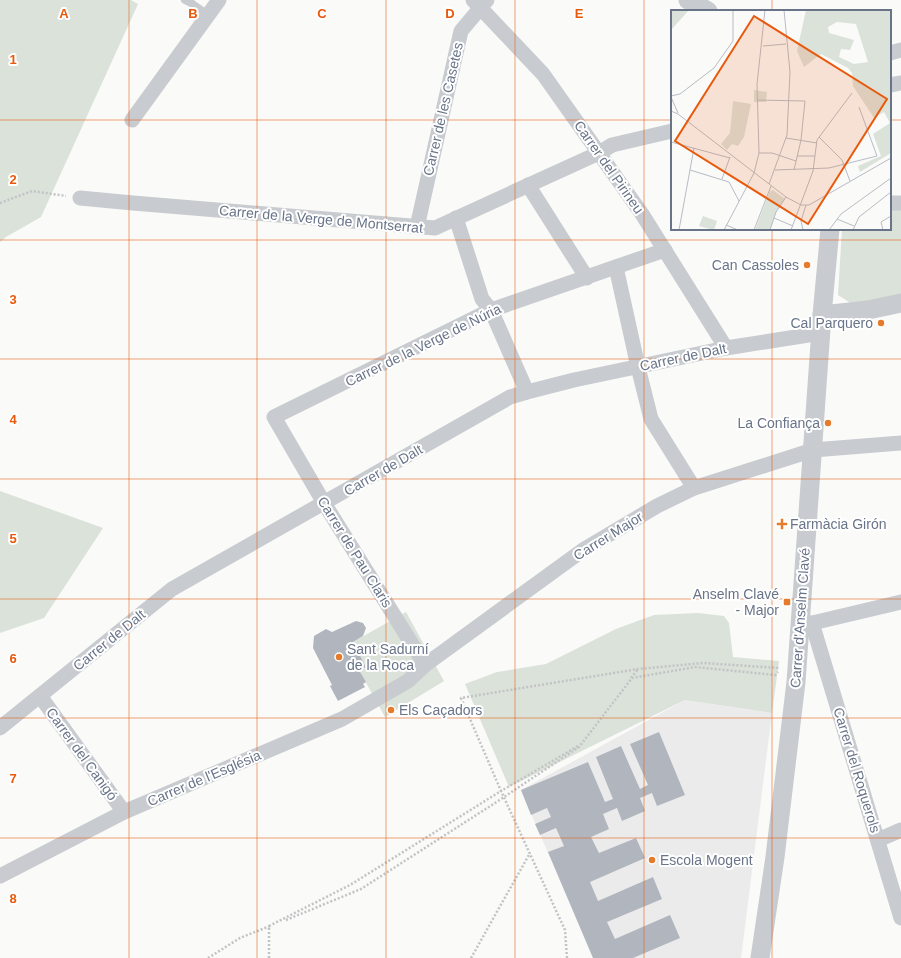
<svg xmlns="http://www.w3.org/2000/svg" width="901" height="958" viewBox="0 0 901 958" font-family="Helvetica,sans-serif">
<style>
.built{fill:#ebebeb}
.green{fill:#dbe2d9}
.building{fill:#b1b6be}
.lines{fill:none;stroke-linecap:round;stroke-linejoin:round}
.path{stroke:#c2c3c6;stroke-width:2.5;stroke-dasharray:2 2;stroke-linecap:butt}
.service{stroke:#c8cbcf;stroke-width:8}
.minor{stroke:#c8cbcf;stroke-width:15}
.tertiary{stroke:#c8cbcf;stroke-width:19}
.grid{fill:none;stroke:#e8590c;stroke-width:1;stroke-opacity:0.55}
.poi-dot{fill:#e57c2d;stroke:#fff;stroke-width:1.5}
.labels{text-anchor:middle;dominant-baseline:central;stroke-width:4;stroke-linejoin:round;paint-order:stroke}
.street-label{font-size:14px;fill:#697489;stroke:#fff}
.poi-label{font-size:14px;fill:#697489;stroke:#fff;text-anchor:end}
.inset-road{fill:none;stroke:#b7bcc5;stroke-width:1}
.view{fill:#e8590c;fill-opacity:0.15;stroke:#e8590c;stroke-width:2}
.inset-edge{fill:none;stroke:#697489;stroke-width:2}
.grid-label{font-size:13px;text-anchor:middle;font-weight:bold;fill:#e8590c;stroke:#fff;stroke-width:4;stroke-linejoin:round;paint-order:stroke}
</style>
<rect width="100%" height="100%" fill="#fafaf8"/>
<polygon class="built" points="685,700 772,713 741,958 593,958 521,790"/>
<g class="green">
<polygon points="0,0 131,0 138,4 41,217 6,237 0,242"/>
<polygon points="890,203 901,203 901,301 855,306 838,295 842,229 890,229"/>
<polygon points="0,491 103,528 44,618 0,633"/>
<polygon points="406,612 444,681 385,717 359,670 366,666 353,642"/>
<polygon points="698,613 724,616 729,623 733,657 779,661 772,713 685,700 509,787 465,684 497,672 546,664 616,629 654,615"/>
</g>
<g class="building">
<polygon points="356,621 363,623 366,628 363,636 353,642 366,667 359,670 366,682 363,684 365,687 338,701 330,686 332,685 313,648 314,636 326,629 332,632"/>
<polygon points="659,732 685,795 657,806 652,793 640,798 645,811 622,821 617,808 603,814 609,829 591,837 599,853 636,838 645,858 590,882 598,901 653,877 662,899 607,922 615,939 670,915 680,938 633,958 593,958 548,852 564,846 556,828 540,835 535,824 551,817 547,808 531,815 521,790 588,762 605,802 613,799 596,757 621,746 640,789 648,785 630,744"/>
</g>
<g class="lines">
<g class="path">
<polyline points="0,203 32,191 66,196"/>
<polyline points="631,678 638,669"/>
<polyline points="286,920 361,889 495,803 579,747 632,678 695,667 775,675 778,672"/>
<polyline points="208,958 240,938 270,926"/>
<polyline points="269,958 269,926 350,885 501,791 461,698 638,669 703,663 779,668"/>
<polyline points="471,958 530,853"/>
<polyline points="567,958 565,930 501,791 578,746"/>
</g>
<polyline class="service" points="185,0 191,3 208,15"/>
<g class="minor">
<polyline points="473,0 543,74 642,214 726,348"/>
<polyline points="890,53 901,50"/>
<polyline points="890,85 901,83"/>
<polyline points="132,120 219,0"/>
<polyline points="528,185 587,278"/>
<polyline points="80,198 133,203 435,228 599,153 612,145 672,131"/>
<polyline points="890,203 901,203"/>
<polyline points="456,218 482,299 491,310 527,392"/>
<polyline points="417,227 461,31 487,0"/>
<polyline points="616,267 638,367 651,419 694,488"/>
<polyline points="812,623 901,918"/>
<polyline points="804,625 901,602"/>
<polyline points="425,665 324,503 274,417 491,310 665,250"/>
<polyline points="40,696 124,812"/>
<polyline points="0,728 172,589 510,397 527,392 574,380 726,348 821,333"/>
<polyline points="878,840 901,830"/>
<polyline points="0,876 124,812 342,719 408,681 425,665 583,550 657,506 694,488 813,450 901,443"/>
</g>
<g class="tertiary">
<polyline points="688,0 708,11"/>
<polyline points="822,315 868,310 901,303"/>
<polyline points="760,958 775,857 796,682 822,315 830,229"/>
</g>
</g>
<path class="grid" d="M129 0V958M257 0V958M386 0V958M515 0V958M644 0V958M772 0V11M0 120H672M890 120H901M772 229V958M0 240H901M0 359H901M0 479H901M0 599H901M0 718H901M0 838H901"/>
<g class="poi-dot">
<circle cx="807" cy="265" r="4"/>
<circle cx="881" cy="323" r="4"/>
<circle cx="828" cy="423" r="4"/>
<path d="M780 518h4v4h4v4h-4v4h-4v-4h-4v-4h4z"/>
<rect x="783" y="598" width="8" height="8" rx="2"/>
<circle cx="339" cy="657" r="4"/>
<circle cx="391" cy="710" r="4"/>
<circle cx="652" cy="860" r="4"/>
</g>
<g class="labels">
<g class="street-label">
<text transform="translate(443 109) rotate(-77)">Carrer de les Casetes</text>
<text transform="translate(609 167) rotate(55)">Carrer del Pirineu</text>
<text transform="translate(321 219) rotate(5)">Carrer de la Verge de Montserrat</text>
<text transform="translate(423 345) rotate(-26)">Carrer de la Verge de Núria</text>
<text transform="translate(683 357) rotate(-12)">Carrer de Dalt</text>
<text transform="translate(383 470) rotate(-30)">Carrer de Dalt</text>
<text transform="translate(608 536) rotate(-32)">Carrer Major</text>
<text transform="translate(355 552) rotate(58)">Carrer de Pau Claris</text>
<text transform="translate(800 618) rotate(-86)">Carrer d'Anselm Clavé</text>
<text transform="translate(109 640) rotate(-39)">Carrer de Dalt</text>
<text transform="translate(82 754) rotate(54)">Carrer del Canigó</text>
<text transform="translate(857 770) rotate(73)">Carrer del Roquerols</text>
<text transform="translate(204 778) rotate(-23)">Carrer de l'Església</text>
</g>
<g class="poi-label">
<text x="799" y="265">Can Cassoles</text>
<text x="873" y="323">Cal Parquero</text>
<text x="820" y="423">La Confiança</text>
<text x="790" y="524" text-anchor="start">Farmàcia Girón</text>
<text x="779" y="594">Anselm Clavé<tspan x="779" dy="16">- Major</tspan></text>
<text x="347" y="649" text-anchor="start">Sant Sadurní<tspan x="347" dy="16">de la Roca</tspan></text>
<text x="399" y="710" text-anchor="start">Els Caçadors</text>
<text x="660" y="860" text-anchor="start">Escola Mogent</text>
</g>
</g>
<g transform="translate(671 10)">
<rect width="220" height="220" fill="#fafaf8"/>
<path d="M0 0H18L0 20ZM135 0H220V143L189 162 187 156 210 146 202 124 219 113 213 102 203 108 182 76 181 63 177 58 150 44 133 57 126 41ZM166 12 185 14 197 52 183 54 168 47 170 39 179 40 183 30 158 23 157 17ZM83 80 96 82 95 92H83ZM62 91 80 94 73 127 67 136 61 134 56 140 50 134 59 123ZM102 180 114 189 105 202 99 220H84L99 181ZM32 206 46 211 43 220 28 216Z" fill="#dbe2d9" fill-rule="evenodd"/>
<path class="inset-road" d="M92 36 115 34M0 86 9 84 43 58 62 31V0M0 87 7 103M86 90 134 91 130 130 123 160M0 101 7 104 115 187 130 195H138L220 148M148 127 171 150 179 171M115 128 146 133M0 132 59 148M88 143H101L125 151M126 146H144M19 160 58 172 68 191M104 160 158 158 206 146 188 97M51 169 59 147M98 174 116 125 119 62 113 0M103 208 122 216M166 209 183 216M55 215 67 220M8 220 23 138M53 220 83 163 88 143 86 74 94 0M83 220 100 176M99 220 105 202 115 187M120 220 142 161 146 130 181 83M132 220 130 211 135 195M158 220 170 204 220 168M182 220 188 207 220 182M212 220 210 212 220 206"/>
<path class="view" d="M83 6 216 89 137 214 4 131Z"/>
<rect width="220" height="220" class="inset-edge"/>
</g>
<g class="grid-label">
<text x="64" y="18">A</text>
<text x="193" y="18">B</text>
<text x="322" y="18">C</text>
<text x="450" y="18">D</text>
<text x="579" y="18">E</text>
<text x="13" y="64">1</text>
<text x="13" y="184">2</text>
<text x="13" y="304">3</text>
<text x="13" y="424">4</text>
<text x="13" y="543">5</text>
<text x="13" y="663">6</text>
<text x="13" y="783">7</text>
<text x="13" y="903">8</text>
</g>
</svg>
